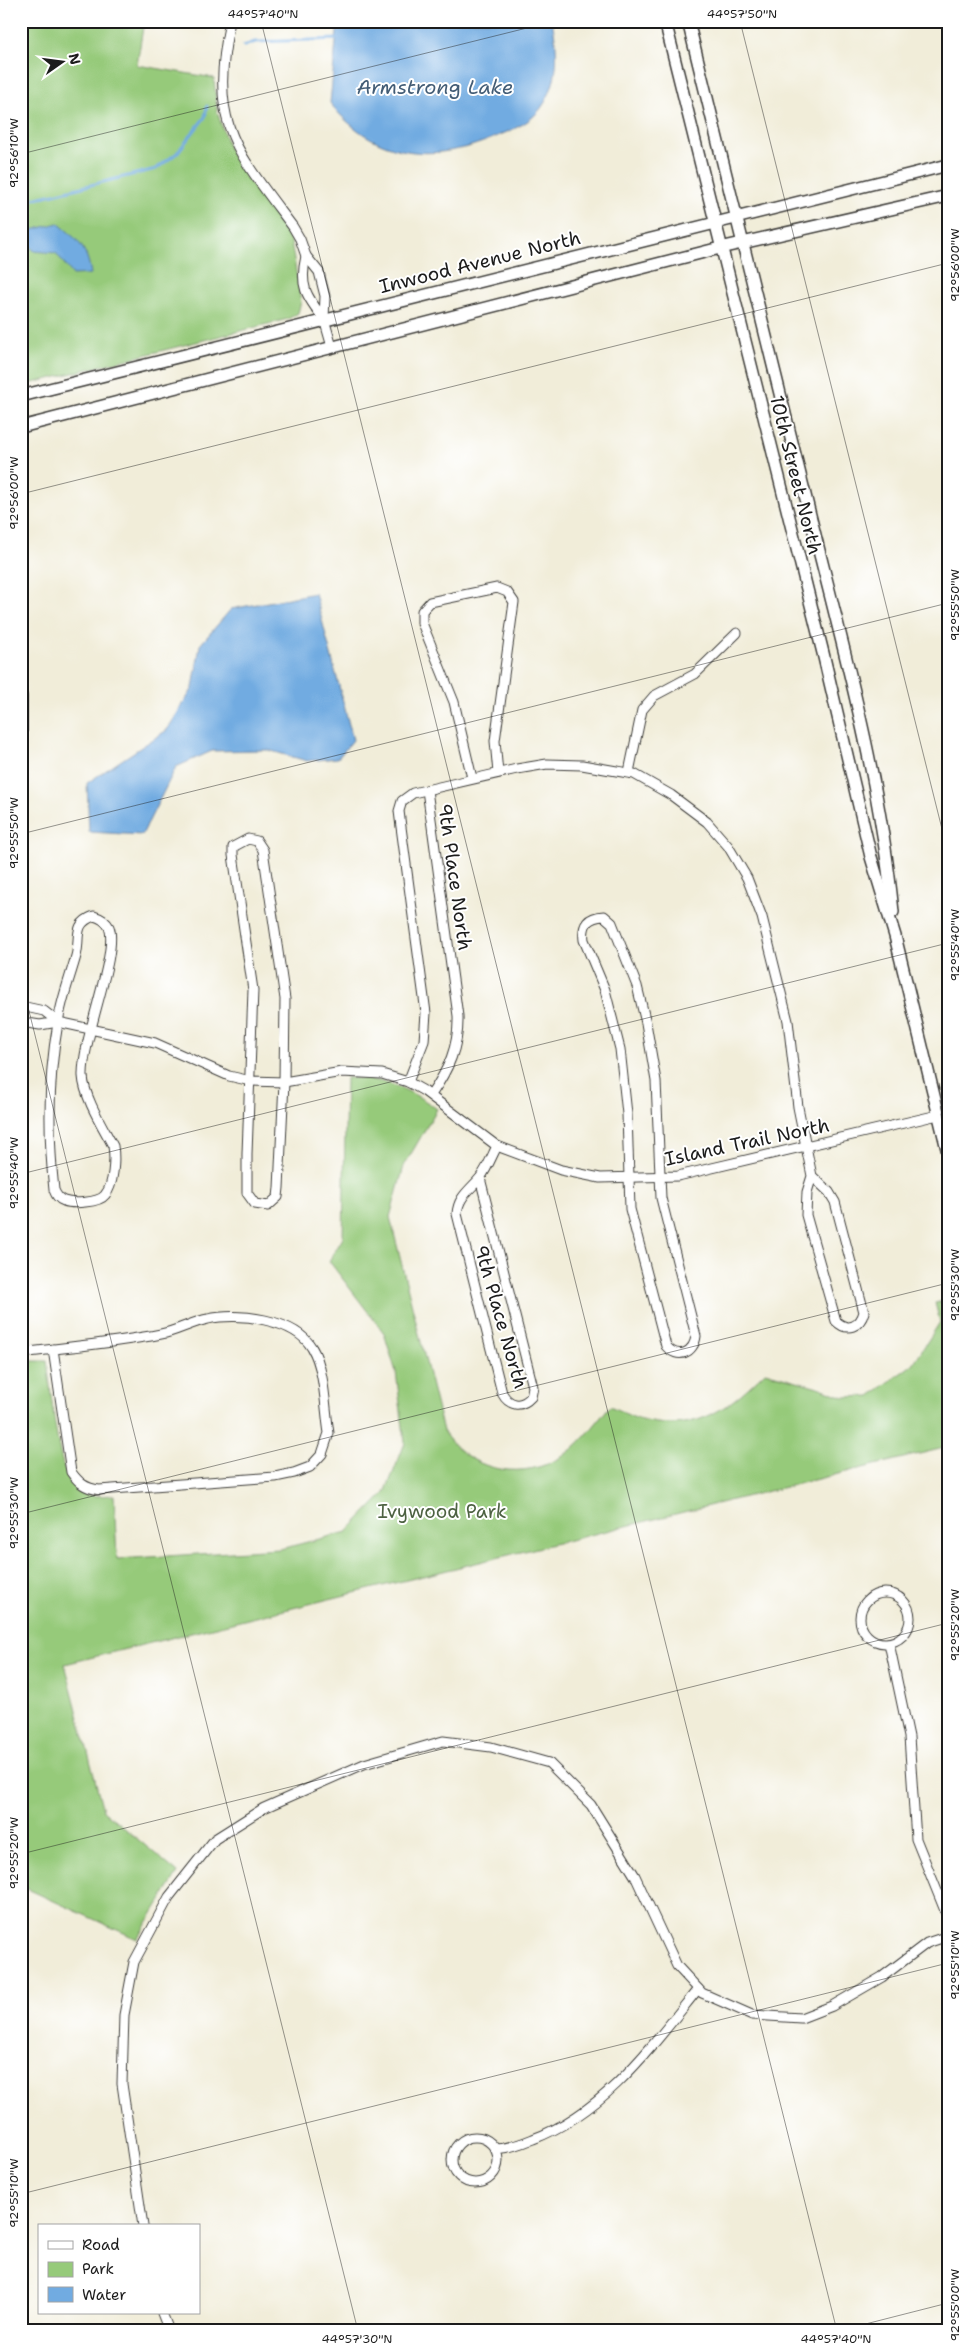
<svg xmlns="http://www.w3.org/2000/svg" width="969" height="2352" viewBox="0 0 969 2352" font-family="'Shantell Sans',sans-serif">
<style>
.green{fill:#96ca7a;stroke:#59734b}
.water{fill:#71abe1;stroke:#46647e}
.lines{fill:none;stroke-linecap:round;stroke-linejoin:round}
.stream{stroke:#71abe1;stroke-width:3}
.street-casing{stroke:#3c3b38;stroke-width:11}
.secondary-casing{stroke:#3c3b38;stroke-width:14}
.street{stroke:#fff;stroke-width:9}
.secondary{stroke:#fff;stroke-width:11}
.ticks{fill:none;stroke:#1c1c1c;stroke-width:1;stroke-opacity:0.45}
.labels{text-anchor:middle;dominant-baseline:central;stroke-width:4;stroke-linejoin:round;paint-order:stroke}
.street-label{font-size:19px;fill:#1c1c1c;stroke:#fff}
.park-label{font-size:19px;fill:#4d6242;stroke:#fff}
.water-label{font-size:20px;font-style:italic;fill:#425c75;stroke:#fff}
.neatline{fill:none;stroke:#1c1c1c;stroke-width:2}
.ticks-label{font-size:12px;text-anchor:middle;fill:#1c1c1c}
</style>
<rect width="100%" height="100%" fill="#fff"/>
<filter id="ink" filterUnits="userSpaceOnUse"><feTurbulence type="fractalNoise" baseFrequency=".02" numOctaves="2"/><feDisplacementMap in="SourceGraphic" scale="10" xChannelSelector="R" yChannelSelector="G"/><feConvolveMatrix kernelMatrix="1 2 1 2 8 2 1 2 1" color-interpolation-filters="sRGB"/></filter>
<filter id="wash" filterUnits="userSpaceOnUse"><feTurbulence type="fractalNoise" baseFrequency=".0096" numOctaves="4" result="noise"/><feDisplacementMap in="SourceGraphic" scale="20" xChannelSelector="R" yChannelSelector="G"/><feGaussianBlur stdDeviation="1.12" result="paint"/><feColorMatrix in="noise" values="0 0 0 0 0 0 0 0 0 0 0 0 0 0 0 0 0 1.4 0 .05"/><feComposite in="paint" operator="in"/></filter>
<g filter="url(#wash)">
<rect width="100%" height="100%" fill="#f1edd9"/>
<g class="green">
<polygon points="21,21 144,21 137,65 214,78 217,111 229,149 242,172 281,224 291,241 301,302 298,313 288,319 21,386"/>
<path d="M346 1078C381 1077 410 1089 437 1109L404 1166 390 1217 443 1431C467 1469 516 1481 556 1460 579 1448 594 1425 610 1406 621 1411 634 1419 646 1421 699 1433 729 1407 765 1372L818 1387 844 1397 870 1396 913 1364 940 1322 935 1303 948 1300V1447L65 1664 103 1810 178 1873 137 1939 21 1886V1361H47C51 1389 57 1468 73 1487 83 1498 100 1496 114 1495L117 1559 280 1549 347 1532 385 1493 405 1443 396 1372 384 1333 329 1261 343 1238Z"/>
</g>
<g class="water">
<path d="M338 21H552C558 49 560 76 545 102 535 120 519 127 500 135 437 164 375 160 330 103Z"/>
<path d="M58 223C78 240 87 247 91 274L73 275 56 253 34 251 21 233Z"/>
<polygon points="315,593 353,740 338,758 307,761 268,750 212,751 176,767 142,835 89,832 87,783 167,730 193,688 200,645 231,609"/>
</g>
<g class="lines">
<g class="stream">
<polyline points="244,46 255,42 340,39"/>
<polyline points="21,202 156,169 177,153 205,117 207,106"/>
</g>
</g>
</g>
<g filter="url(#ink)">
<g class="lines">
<defs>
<g id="street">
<path d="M230 21C209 124 234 148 293 227L300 239 306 256 319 272 325 296 324 319 332 347"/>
<path d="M306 256C299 286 306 296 324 319"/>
<polyline points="629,772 642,710 654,696 695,674 737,633"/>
<polyline points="472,778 454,702 422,623 422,611 430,602 497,588 507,592 514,602 495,741 498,773"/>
<path d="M427 790 458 1016C459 1047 448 1070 431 1095"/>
<polygon points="248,839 257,841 263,850 285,999 284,1082 279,1188 278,1197 268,1206 255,1204 247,1193 247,1154 253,990 233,855 233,847"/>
<path d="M94 916C101 918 106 921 109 927 119 952 82 1039 83 1076 84 1097 103 1127 113 1146 115 1159 114 1185 105 1195 99 1203 72 1204 64 1201 58 1199 56 1195 54 1190 48 1134 48 1078 58 1023 61 1000 70 978 76 956 81 938 72 924 94 916Z"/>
<path d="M604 916 612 923 637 986 646 1023 656 1081 661 1198 696 1336C694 1353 678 1360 666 1346L630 1209 627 1114 620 1049 605 990 584 940C582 924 588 917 604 916Z"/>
<polyline points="21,1006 44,1011 58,1022 155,1043 229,1076 251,1081 284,1082 342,1072 382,1074 408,1082 424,1091 497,1146 561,1170 600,1178 678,1176 938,1115"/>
<polyline points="21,1022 40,1025 58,1022"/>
<path d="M408 1082 424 1041 426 1013 401 827 399 811 402 801 413 793 517 769 547 764 582 765 634 774 671 795 707 822 728 846 747 878 762 917 788 1021 798 1107 812 1176 807 1192 806 1215 836 1321C847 1332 860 1327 864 1312L835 1202 829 1192 812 1176"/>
<path d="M480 1178 533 1387 531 1397C521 1408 509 1406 502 1393L457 1214C458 1197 470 1190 480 1178 487 1169 492 1156 497 1146"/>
<path d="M21 1353C68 1347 115 1343 161 1334 177 1331 192 1322 208 1319 238 1312 295 1319 312 1348 325 1369 325 1409 329 1433L322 1454 310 1467 294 1473 275 1477 99 1490C85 1488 79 1483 71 1472L53 1349"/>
<circle cx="885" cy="1618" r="25"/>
<polyline points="889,1643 909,1737 916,1839 948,1918"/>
<circle cx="475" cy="2160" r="23"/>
<path d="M496 2149C510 2148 521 2144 533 2139 605 2112 652 2046 698 1989"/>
<polyline points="143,2226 122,2084 124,2015 134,1962 169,1897 215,1839 264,1808 364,1764 443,1741 491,1747 549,1763 591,1805 635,1876 677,1966 702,1993 752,2015 801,2018 832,2006 882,1977 927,1943 948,1936"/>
<polyline points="162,2313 169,2331"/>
</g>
<g id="secondary">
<polyline points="665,21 823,653 871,857 895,936 948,1153"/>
<path d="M688 21C727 182 766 343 807 503 841 640 879 771 893 912"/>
<polyline points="21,396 948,165"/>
<polyline points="21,427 720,248 948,196"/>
<polyline points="21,696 21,740"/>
</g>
</defs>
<use href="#street" class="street-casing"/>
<use href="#secondary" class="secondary-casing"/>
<use href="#street" class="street"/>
<use href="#secondary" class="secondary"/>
</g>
</g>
<path class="ticks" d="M261 21 837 2331M740 21 948 853M21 154 555 21M21 494 948 263M21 834 948 603M21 979 358 2331M21 1174 948 943M21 1514 948 1283M21 1854 948 1623M21 2194 948 1963M838 2331 948 2303"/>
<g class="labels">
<g class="street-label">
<text transform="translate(480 262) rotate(-14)">Inwood Avenue North</text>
<text transform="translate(796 475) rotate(76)">10th Street North</text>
<text transform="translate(455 877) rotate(82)">9th Place North</text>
<text transform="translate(747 1142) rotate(-12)">Island Trail North</text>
<text transform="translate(501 1317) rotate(74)">9th Place North</text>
</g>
<g class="park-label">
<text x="442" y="1511">Ivywood Park</text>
</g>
<g class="water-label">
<text x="435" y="87">Armstrong Lake</text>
</g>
</g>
<rect width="969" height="2352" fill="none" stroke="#fff" stroke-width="55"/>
<rect x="38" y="2224" width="162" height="90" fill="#ffffff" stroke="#a4a4a4"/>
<rect x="48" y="2241" width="25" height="8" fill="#ffffff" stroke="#a4a4a4"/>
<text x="82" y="2250" font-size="15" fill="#1c1c1c">Road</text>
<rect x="48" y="2262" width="25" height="15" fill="#96ca7a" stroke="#a4a4a4"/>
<text x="82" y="2274" font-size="15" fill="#1c1c1c">Park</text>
<rect x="48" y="2287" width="25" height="15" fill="#71abe1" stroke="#a4a4a4"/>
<text x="82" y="2300" font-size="15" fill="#1c1c1c">Water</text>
<g transform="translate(62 62) rotate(76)" stroke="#ffffff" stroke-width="4" paint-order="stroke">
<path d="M0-4L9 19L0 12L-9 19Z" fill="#1c1c1c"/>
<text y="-8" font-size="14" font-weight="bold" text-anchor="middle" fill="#1c1c1c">N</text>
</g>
<rect x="28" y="28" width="914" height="2296" class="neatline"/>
<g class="ticks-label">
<text x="263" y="18">44°57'40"N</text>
<text x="742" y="18">44°57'50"N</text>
<text transform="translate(14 153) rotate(-90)" y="4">92°56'10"W</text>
<text transform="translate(955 265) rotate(-90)" y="4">92°56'00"W</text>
<text transform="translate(14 493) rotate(-90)" y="4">92°56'00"W</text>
<text transform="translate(955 605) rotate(-90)" y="4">92°55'50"W</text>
<text transform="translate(14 833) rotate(-90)" y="4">92°55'50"W</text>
<text transform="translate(955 945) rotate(-90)" y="4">92°55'40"W</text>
<text transform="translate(14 1173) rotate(-90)" y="4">92°55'40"W</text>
<text transform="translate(955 1285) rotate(-90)" y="4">92°55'30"W</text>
<text transform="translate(14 1513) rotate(-90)" y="4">92°55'30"W</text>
<text transform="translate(955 1625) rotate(-90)" y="4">92°55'20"W</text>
<text transform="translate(14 1853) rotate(-90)" y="4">92°55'20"W</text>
<text transform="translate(955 1965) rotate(-90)" y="4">92°55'10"W</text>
<text transform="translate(14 2193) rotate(-90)" y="4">92°55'10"W</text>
<text transform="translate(955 2305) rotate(-90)" y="4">92°55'00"W</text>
<text x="357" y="2343">44°57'30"N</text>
<text x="836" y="2343">44°57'40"N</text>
</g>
</svg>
